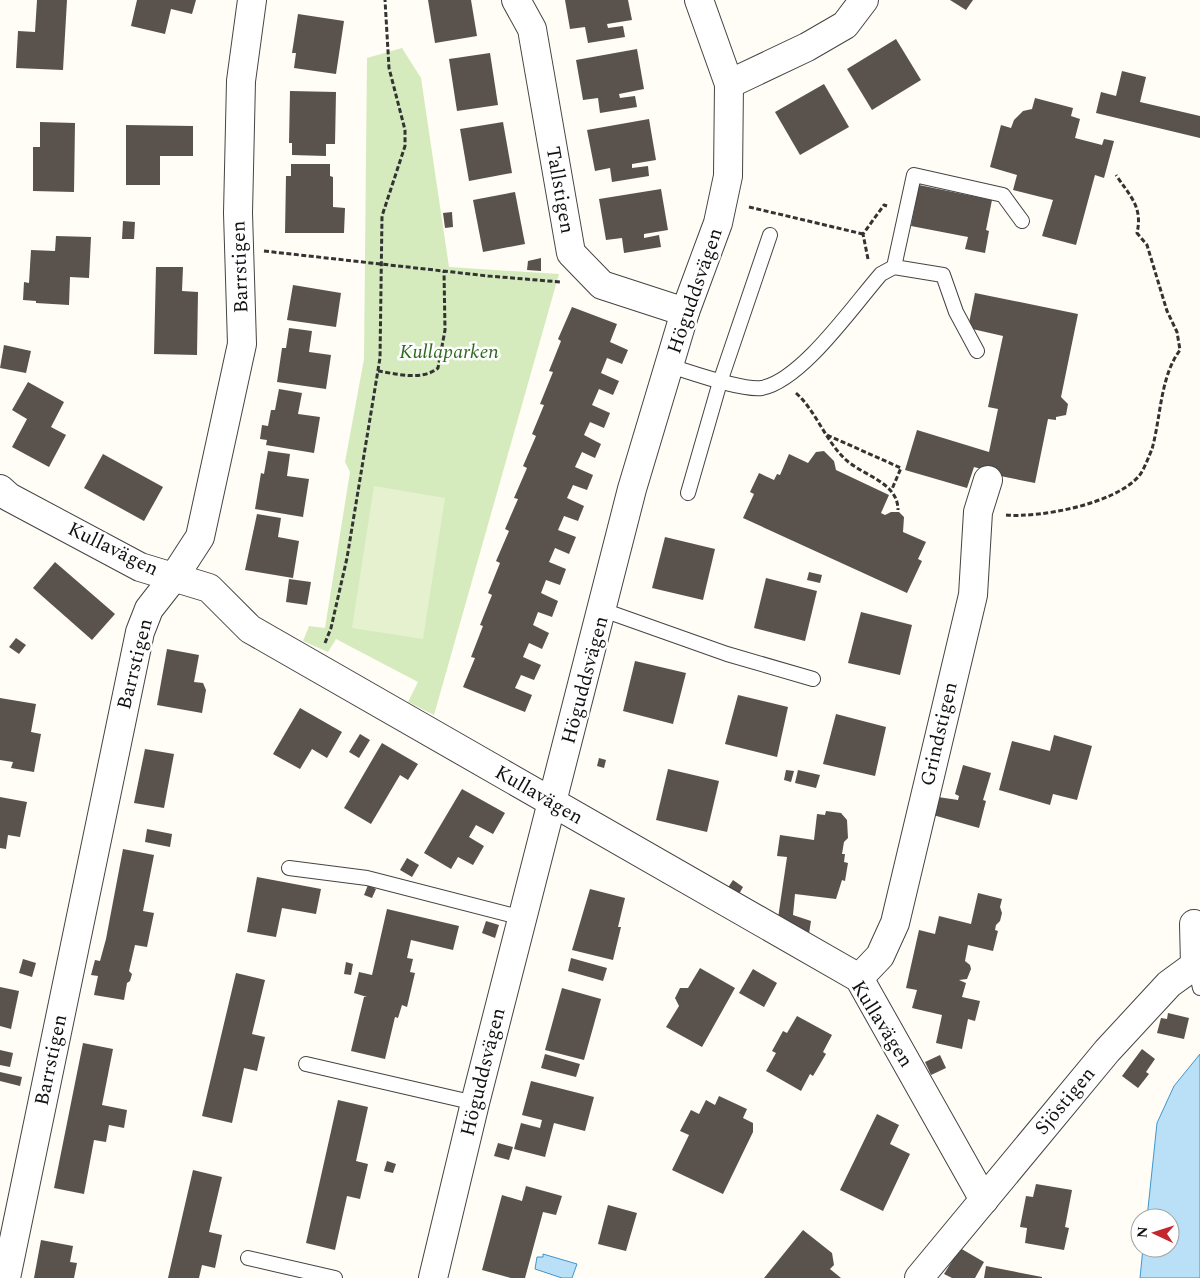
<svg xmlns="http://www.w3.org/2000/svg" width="1200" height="1278" viewBox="0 0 1200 1278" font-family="Spectral,serif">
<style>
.green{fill:#d5ebbd}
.pitch{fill:#e6f2cf}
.water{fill:#b9e0f7;stroke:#3f96cf}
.building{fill:#5a524d}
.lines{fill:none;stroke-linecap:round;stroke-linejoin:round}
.lane-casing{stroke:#444;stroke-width:16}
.street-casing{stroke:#444;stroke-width:30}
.path{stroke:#333;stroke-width:3;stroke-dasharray:5 2.5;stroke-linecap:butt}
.lane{stroke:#fff;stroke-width:14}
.street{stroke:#fff;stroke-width:28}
.labels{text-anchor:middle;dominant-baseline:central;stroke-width:5;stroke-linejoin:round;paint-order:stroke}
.street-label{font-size:20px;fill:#111;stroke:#fff}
.park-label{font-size:20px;font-style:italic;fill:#2f6b1f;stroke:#fff}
</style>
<rect width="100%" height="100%" fill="#fffdf5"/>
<polygon class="green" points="402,48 421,78 449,267 559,274 434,715 408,702 418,682 336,639 328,652 303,641 309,626 325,628 350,472 345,462 364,359 367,58"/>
<polygon class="pitch" points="374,486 445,498 423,639 352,628"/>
<g class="water">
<polygon points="1200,1054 1200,1278 1140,1278 1143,1248 1170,1248 1170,1218 1147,1218 1157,1123 1174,1086"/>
<polygon points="543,1254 577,1264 572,1278 562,1278 535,1269 537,1257 543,1257"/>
</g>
<g class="building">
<polygon points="37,0 67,0 63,70 16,68 18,31 35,32"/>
<polygon points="137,0 196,0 192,14 171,9 165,34 131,26"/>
<polygon points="428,0 471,0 477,36 435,43"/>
<polygon points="565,0 628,0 632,20 607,24 608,28 623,26 625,37 588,43 585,27 570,29"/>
<polygon points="950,0 973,0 966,10"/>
<polygon points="298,14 344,21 336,74 294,68 296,53 292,53"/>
<polygon points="896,39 921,80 872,110 847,69"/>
<polygon points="637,49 644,89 619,94 620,98 635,96 637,107 600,113 598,98 583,100 576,60"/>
<polygon points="490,53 498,105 457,111 449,59"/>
<polygon points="1122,71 1146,77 1140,102 1200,116 1200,138 1096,113 1101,92 1116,96"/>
<polygon points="824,84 849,127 800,155 775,112"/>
<polygon points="290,91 336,92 335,144 326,144 326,156 292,155 292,143 289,143"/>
<polygon points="1035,98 1073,108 1071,116 1080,119 1075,138 1102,145 1104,139 1114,141 1104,178 1095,175 1076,245 1042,236 1053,200 1013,190 1017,175 990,167 1001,125 1011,128 1014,120 1023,111 1032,109"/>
<polygon points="649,119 656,160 632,164 632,168 648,166 649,176 612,182 610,168 595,171 587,130"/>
<polygon points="40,122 75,123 74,192 33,191 33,147 40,147"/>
<polygon points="503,122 512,173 469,181 460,129"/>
<polygon points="126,125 193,126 193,156 160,156 160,185 126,185"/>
<polygon points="291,164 330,164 330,176 333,177 333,207 345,208 344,233 285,233 286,176 291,176"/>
<polygon points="919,185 992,200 986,230 989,231 985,253 965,249 968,237 911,226"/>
<polygon points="661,189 668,230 644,234 644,238 659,235 661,247 624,253 622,238 606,240 599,199"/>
<polygon points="515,192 525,244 483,252 473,200"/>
<polygon points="452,212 453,227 445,228 443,213"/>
<polygon points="123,221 135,222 134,239 122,239"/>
<polygon points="56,236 91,237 89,278 70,277 69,305 36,303 36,301 23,300 24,282 29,283 31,250 55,251"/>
<polygon points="541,258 541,271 527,270 528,261"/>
<polygon points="156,267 183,267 182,291 198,292 197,355 154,354"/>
<polygon points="293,285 341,293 336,327 287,320"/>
<polygon points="975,293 1078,314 1061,397 1068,404 1066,415 1056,417 1056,420 1048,419 1035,483 985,473 985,470 974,467 967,488 905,470 917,430 989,452 998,409 988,407 1003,336 968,328"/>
<polygon points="572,307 617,324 610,342 628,350 622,364 607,358 601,373 619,381 613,395 599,389 592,405 610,413 604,428 590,422 584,435 601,444 595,458 582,452 575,467 593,475 587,490 573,485 567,498 584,506 578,521 564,516 558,530 576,537 569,554 555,548 549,562 566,569 560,585 546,580 541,593 558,601 552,617 538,612 533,625 549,633 542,649 529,643 523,657 541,665 534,680 521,675 515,688 532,695 525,712 463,687 475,658 471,657 483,626 480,625 492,595 488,593 500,563 496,561 509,531 505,529 518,499 514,498 527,468 523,466 536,436 532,434 544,405 540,404 553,372 549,371 561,341 558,339"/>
<polygon points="289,328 312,331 309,352 331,355 326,389 277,382 282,348 286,348"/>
<polygon points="4,345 31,351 26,373 0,368"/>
<polygon points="28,382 64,402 51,427 66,435 49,467 12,447 27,419 12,410"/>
<polygon points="279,389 302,393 298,414 320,417 314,453 266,445 267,440 260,439 262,425 268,426 271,410 275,410"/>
<polygon points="268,451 290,454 287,476 309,479 303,517 255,509 261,473 264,474"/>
<polygon points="824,451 834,461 836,470 889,495 881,513 885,515 891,512 899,512 904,517 903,532 926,542 918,559 922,561 907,593 743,518 754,494 750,492 759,473 774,480 777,474 780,475 789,454 808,463 816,452"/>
<polygon points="103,454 163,487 144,521 84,488"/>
<polygon points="257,514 281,518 278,537 299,541 293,578 245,570"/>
<polygon points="665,537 715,549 703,600 652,588"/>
<polygon points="55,562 115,614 92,640 33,588"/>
<polygon points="809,572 822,575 820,583 807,580"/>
<polygon points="766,578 817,591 805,641 754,628"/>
<polygon points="289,579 311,582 307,605 286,602"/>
<polygon points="861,612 912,625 900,675 848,663"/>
<polygon points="16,638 26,645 19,654 9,647"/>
<polygon points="167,649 199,655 194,682 203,683 206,690 202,713 157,705"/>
<polygon points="635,661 686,673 673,724 623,711"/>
<polygon points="738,695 788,707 777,757 725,744"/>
<polygon points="0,698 36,704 31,732 41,734 34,772 11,768 13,762 0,760"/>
<polygon points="300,708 342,732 327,758 312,749 300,769 273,754"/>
<polygon points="836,714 886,727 875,776 823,764"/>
<polygon points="360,734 370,740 359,758 349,752"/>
<polygon points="1054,735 1092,746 1077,800 1053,794 1050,805 999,790 1012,741 1050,751"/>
<polygon points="382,743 418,764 408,780 400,775 371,824 344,808"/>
<polygon points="145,749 174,754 164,808 134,803"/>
<polygon points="599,758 606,760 604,768 597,766"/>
<polygon points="963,765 991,773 983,800 986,801 979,828 933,815 938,797 958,800 959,796 955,794"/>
<polygon points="668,769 719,781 707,832 656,820"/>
<polygon points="786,770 794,771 791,782 784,780"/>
<polygon points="798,770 820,775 816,788 795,783"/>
<polygon points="462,789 505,813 493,834 476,825 469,837 484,846 473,865 458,857 451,869 424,853"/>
<polygon points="0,797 27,802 20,837 8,835 6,849 0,848"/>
<polygon points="826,811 841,813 847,820 848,838 844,842 842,854 845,854 844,862 848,863 845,881 842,880 836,899 795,894 793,915 811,921 808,940 777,925 787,857 777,856 780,835 814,840 817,814 825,815"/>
<polygon points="147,829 172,834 170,847 145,842"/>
<polygon points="123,849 154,855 143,911 154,913 147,947 135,945 129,971 132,974 130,981 127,983 124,1000 94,995 98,976 91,975 95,960 100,961 106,939"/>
<polygon points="407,858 419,865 412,877 400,870"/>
<polygon points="257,877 321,889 316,914 282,908 276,937 247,932"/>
<polygon points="733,880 743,887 738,896 727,889"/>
<polygon points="368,885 376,889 372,898 364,895"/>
<polygon points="590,889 625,898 618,927 621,927 613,960 572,950"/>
<polygon points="978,893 1002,899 1000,907 1002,913 1000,921 996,925 995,930 998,931 993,951 968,945 965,961 970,965 971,969 967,979 959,980 966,983 962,997 980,1001 975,1021 968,1019 962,1049 936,1043 942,1015 912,1008 917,990 906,988 919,930 935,934 939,916 971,924"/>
<polygon points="387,909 459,926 453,950 411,940 407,958 413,959 410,972 415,973 407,1007 402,1005 398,1018 395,1017 385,1059 351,1051 364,997 367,997 354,993 359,972 372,975"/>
<polygon points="486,921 499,925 495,938 482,933"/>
<polygon points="571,958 607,968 603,981 568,971"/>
<polygon points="23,959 36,963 32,977 19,973"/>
<polygon points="346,962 353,964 351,975 344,974"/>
<polygon points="700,968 735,988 702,1047 666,1027 679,1006 675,998 680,988 688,988"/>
<polygon points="753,969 777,983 764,1007 739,993"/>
<polygon points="236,973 265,980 252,1034 265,1037 257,1071 244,1068 232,1123 202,1116"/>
<polygon points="0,987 19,991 11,1029 0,1026"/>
<polygon points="562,988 601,999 584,1060 545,1050"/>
<polygon points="1168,1013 1189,1018 1184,1039 1157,1033 1161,1018 1167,1019"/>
<polygon points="797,1016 832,1035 823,1052 826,1054 813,1076 810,1074 801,1091 766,1071 776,1053 772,1051 783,1031 787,1033"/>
<polygon points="83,1043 113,1049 102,1105 127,1110 124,1128 109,1125 106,1142 94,1140 84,1194 54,1188"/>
<polygon points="1142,1049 1155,1059 1146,1072 1149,1074 1138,1088 1122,1076"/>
<polygon points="0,1050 13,1053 10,1067 0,1065"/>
<polygon points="545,1054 580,1064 576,1077 541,1068"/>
<polygon points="940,1055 946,1068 931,1075 925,1062"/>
<polygon points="0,1072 22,1077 20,1086 0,1081"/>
<polygon points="531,1081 594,1097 585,1131 554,1123 545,1157 514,1149 521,1123 540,1128 542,1120 522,1115"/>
<polygon points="719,1096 747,1109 743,1118 753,1123 753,1132 723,1194 672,1170 689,1135 680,1131 691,1110 699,1114 706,1100 715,1105"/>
<polygon points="338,1100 368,1107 356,1161 368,1164 360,1199 347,1196 335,1250 306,1243"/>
<polygon points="877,1114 899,1125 890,1144 910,1154 883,1211 840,1190"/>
<polygon points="498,1143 513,1147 509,1160 494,1156"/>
<polygon points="387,1161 396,1164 393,1173 384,1171"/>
<polygon points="193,1170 222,1177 209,1232 222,1235 215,1268 202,1265 199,1278 168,1278"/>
<polygon points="1036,1184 1072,1190 1065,1227 1069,1228 1064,1250 1025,1243 1027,1228 1020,1227 1026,1196 1033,1197"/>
<polygon points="526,1186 562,1196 556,1215 543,1212 525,1278 511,1278 482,1270 502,1195 522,1201"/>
<polygon points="608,1205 637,1213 626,1251 598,1244"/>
<polygon points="803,1230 832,1253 834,1265 830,1269 841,1278 764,1278"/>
<polygon points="41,1240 73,1246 70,1262 77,1263 74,1278 34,1278"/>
<polygon points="960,1248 984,1262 975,1278 952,1278 944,1274"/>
<polygon points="986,1266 1042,1277 1042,1278 984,1278"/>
</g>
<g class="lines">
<defs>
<g id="lane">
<polyline points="894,267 914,175 1003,195 1022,221"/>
<path d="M670 366C690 372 742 391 762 388 802 380 853 306 881 274L894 267 943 275 956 312 977 351"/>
<polyline points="688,493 720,382 770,235"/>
<polyline points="603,610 727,654 813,679"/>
<polyline points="289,868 367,878 523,918"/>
<polyline points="1195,965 1200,988"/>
<polyline points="306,1064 475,1103"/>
<polyline points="248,1258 335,1278"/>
</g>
<g id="street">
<polyline points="516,0 532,29 571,253 602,285 685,312"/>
<polyline points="729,84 807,47 845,25 864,0"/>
<polyline points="0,489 9,497 140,567 209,588 250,629 859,978 984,1200"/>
<polyline points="859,978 880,956 895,923 973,595 978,512 988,480"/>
<polyline points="6,1278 140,632 149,609 174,577 200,537 242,344 238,213 241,81 252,0"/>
<polyline points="433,1278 475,1103 632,489 685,312 718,223 728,176 729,84 699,0"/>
<polyline points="919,1278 1107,1051 1169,984 1195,965 1194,924"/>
</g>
</defs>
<use href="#lane" class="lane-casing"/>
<use href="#street" class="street-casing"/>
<g class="path">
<polyline points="749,207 863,234"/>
<polyline points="264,251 488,276 561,282"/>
<polyline points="868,259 863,234 884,205 887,206"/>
<path d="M378 371C397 374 422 381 438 368L445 330 444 271"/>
<path d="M796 393C816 411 825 440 845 459 863 476 898 482 898 510"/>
<polyline points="827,435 901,468 892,489"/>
<path d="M1006 515C1040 518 1115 504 1139 476 1144 470 1149 456 1152 449 1161 417 1160 377 1180 350L1177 332 1167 311 1147 245 1137 233C1143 207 1130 196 1116 175"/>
<polyline points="325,643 331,628 347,558 380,358 382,216 405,146 405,130 389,68 385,0"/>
</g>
<use href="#lane" class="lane"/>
<use href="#street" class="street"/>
</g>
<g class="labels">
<g class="street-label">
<text transform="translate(560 190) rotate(80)">Tallstigen</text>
<text transform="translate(240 267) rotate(-92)">Barrstigen</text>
<text transform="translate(695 291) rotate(-71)">Höguddsvägen</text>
<text transform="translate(113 549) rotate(26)">Kullavägen</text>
<text transform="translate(135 664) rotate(-76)">Barrstigen</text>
<text transform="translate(585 680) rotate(-75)">Höguddsvägen</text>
<text transform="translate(939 734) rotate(-77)">Grindstigen</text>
<text transform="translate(539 795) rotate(30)">Kullavägen</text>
<text transform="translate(882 1024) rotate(58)">Kullavägen</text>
<text transform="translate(51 1060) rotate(-78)">Barrstigen</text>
<text transform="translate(483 1072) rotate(-76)">Höguddsvägen</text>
<text transform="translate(1065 1101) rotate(-50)">Sjöstigen</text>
</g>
<g class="park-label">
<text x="449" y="352">Kullaparken</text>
</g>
</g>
<g transform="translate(1155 1233) rotate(274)"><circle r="24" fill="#ffffff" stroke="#a0a0a0"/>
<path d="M0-4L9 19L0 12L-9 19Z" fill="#c4262e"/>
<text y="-8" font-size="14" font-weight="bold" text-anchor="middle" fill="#111111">N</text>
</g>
</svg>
